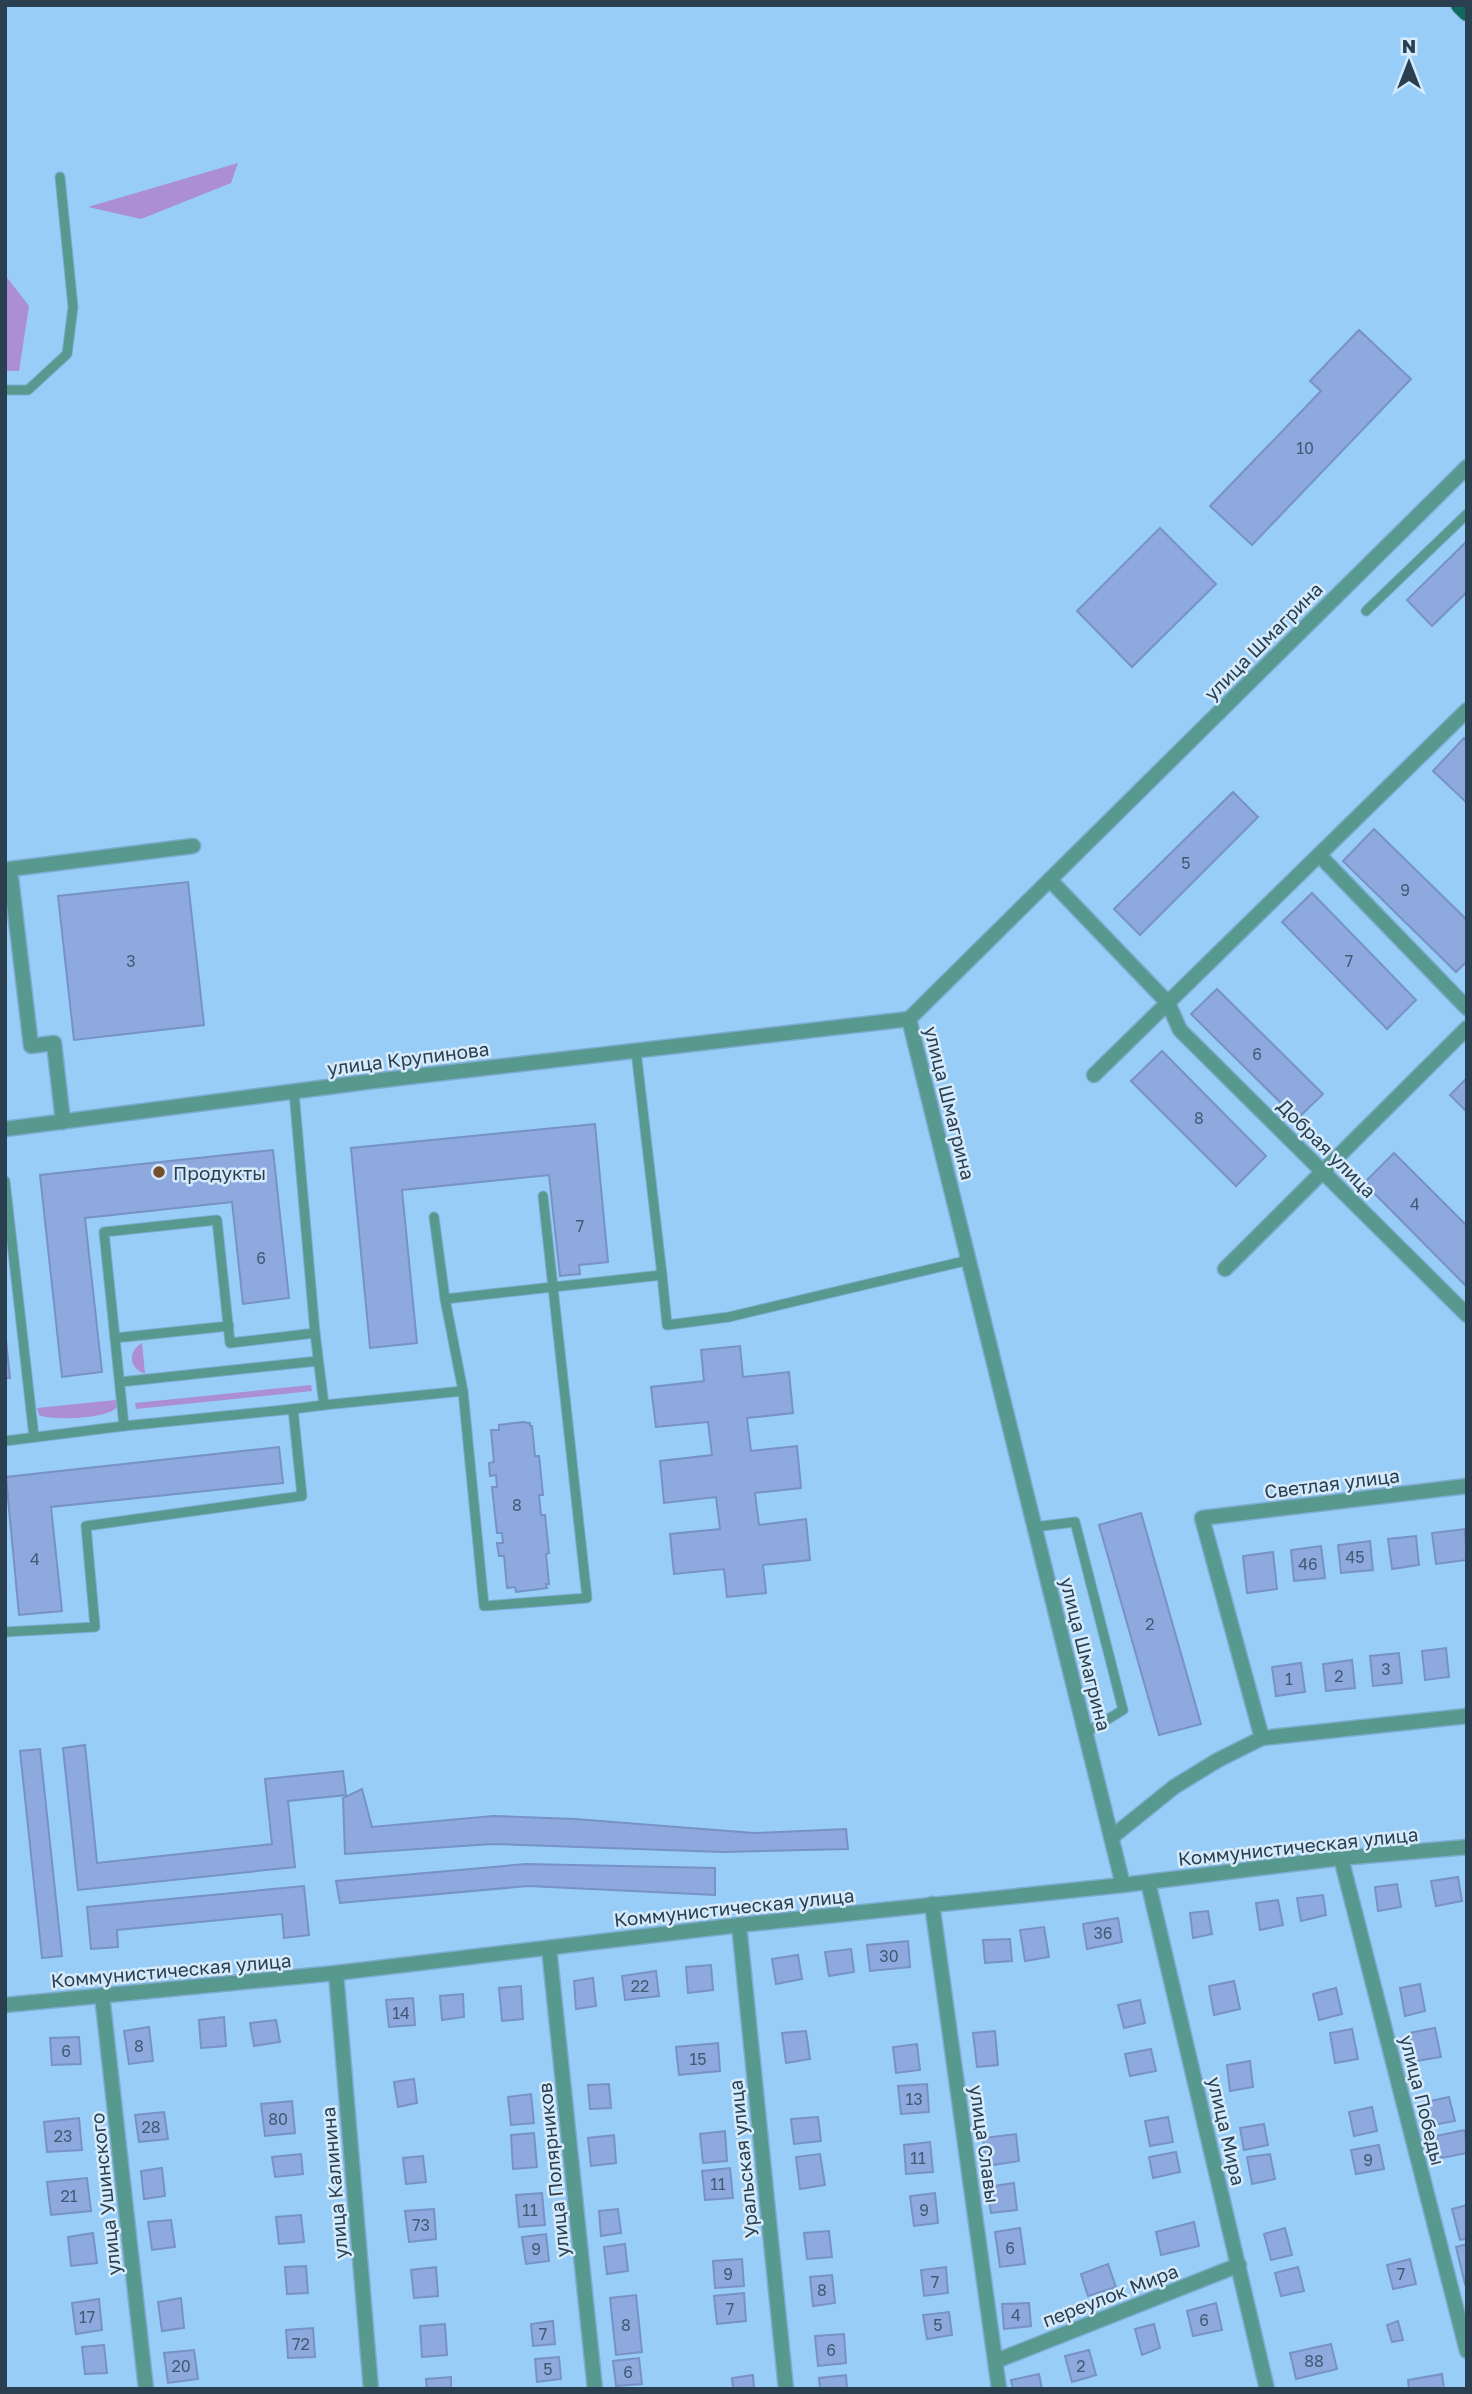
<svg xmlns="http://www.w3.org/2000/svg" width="1472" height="2394" viewBox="0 0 1472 2394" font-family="'Golos Text',sans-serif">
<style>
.green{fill:#ab8ed4}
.building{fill:#8da9dd;stroke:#7792c4;stroke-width:2}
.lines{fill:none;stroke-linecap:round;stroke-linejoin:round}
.lane-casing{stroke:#7eabcf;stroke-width:11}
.street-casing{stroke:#7eabcf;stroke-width:17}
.primary-casing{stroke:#7eabcf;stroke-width:20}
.lane{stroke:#57998f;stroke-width:9}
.street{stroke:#57998f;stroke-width:14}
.primary{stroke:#10695f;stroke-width:18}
.poi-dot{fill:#76502c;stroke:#d5eafb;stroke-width:2.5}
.labels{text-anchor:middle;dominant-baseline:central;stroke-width:5;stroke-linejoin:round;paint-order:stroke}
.number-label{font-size:16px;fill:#435a74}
.street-label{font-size:19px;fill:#2a4051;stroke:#d5eafb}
.poi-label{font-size:19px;fill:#2a4051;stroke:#d5eafb;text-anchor:start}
</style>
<rect width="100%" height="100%" fill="#98cdf7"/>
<g class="green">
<polygon points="238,163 231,183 141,219 88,207"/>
<polygon points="5,275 29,306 19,371 5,371"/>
<path d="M142 1343 145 1374C128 1368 128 1351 142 1343Z"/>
<polygon points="311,1385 312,1391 136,1409 135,1403"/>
<path d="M116 1400 117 1407C108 1419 52 1421 39 1415L37 1408Z"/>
</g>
<g class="building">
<polygon points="1359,330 1411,379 1252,545 1210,506 1321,391 1310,381"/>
<polygon points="1160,528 1216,584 1132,667 1077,611"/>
<polygon points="1467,541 1467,592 1432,626 1407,600"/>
<polygon points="1464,738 1467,742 1467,803 1433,771"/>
<polygon points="1233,792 1258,817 1140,935 1114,909"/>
<polygon points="1374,829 1467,920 1467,961 1456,972 1343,861"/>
<polygon points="188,882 204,1025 74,1040 58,896"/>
<polygon points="1312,893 1416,1000 1387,1029 1282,922"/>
<polygon points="1217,989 1323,1094 1297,1119 1191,1014"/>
<polygon points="1162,1051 1266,1156 1236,1186 1131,1081"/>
<polygon points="1467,1078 1467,1112 1450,1095"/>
<polygon points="595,1124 608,1262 579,1265 580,1274 560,1276 549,1175 402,1190 417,1343 370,1348 351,1148"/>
<polygon points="273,1150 289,1298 243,1304 232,1202 85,1218 102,1372 62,1377 40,1175"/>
<polygon points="1394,1153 1467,1226 1467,1287 1364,1183"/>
<polygon points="5,1331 10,1378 5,1378"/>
<polygon points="740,1346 743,1377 789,1372 793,1413 747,1418 751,1451 797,1446 801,1488 755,1493 759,1525 806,1519 810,1560 763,1565 766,1593 727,1597 724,1569 674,1574 670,1534 720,1529 716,1497 664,1503 660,1461 712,1455 708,1422 656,1427 651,1387 704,1381 701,1350"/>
<polygon points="523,1422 530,1423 530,1426 532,1426 535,1456 539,1456 543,1495 539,1495 541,1515 545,1515 549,1553 546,1554 549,1584 546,1584 547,1588 540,1589 516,1592 515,1587 507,1588 504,1556 499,1556 497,1543 503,1543 502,1533 497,1533 492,1487 497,1487 496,1475 490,1476 489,1463 494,1462 491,1430 499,1430 499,1425"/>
<polygon points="279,1447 283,1483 51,1507 62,1611 19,1615 6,1477"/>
<polygon points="1141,1513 1201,1724 1159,1735 1099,1525"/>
<polygon points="1465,1529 1467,1560 1436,1564 1432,1533"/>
<polygon points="1416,1536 1419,1565 1392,1569 1388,1539"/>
<polygon points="1370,1541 1373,1570 1341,1573 1338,1545"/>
<polygon points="1321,1546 1325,1578 1294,1581 1291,1550"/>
<polygon points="1273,1552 1277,1589 1247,1593 1243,1556"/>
<polygon points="1446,1648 1449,1677 1425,1680 1422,1651"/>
<polygon points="1399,1653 1402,1683 1373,1686 1370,1656"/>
<polygon points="1352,1660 1355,1688 1326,1691 1323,1664"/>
<polygon points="1301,1663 1305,1692 1276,1696 1272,1667"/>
<polygon points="85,1745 97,1863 272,1844 265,1779 343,1771 346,1795 288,1801 295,1867 78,1890 63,1748"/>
<polygon points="40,1749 62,1956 42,1958 20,1751"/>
<polygon points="362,1789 372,1827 493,1816 575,1819 754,1833 846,1829 848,1849 723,1852 492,1844 345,1854 343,1798"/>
<polygon points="526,1864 715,1868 715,1895 528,1886 340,1903 336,1881"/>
<polygon points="1458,1877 1462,1901 1436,1906 1431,1881"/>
<polygon points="1397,1884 1401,1907 1378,1911 1375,1887"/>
<polygon points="304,1886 309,1935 284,1938 282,1914 117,1930 118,1947 91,1949 87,1907"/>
<polygon points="1323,1895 1326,1915 1301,1921 1297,1898"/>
<polygon points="1278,1900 1283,1925 1260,1930 1256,1903"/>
<polygon points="1208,1911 1212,1934 1193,1938 1190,1913"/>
<polygon points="1118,1918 1122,1942 1087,1949 1083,1924"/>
<polygon points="1044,1927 1049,1957 1025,1961 1020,1930"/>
<polygon points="1010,1939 1012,1961 985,1963 983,1940"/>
<polygon points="908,1941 910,1967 870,1971 867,1945"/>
<polygon points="851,1949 854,1972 829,1976 825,1952"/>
<polygon points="798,1955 802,1979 776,1984 772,1959"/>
<polygon points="711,1965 713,1990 688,1993 686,1967"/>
<polygon points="656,1971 659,1996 625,2000 622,1976"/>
<polygon points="593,1978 596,2006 576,2009 574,1981"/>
<polygon points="1234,1981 1240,2009 1214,2015 1209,1986"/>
<polygon points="1420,1984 1425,2011 1405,2016 1400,1988"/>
<polygon points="521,1986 523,2019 502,2021 499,1988"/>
<polygon points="1336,1988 1342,2014 1319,2020 1313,1994"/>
<polygon points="463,1994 464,2017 442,2020 440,1996"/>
<polygon points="413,1998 415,2025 389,2027 386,2000"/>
<polygon points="1140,2000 1145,2023 1124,2028 1118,2005"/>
<polygon points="224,2017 226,2046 201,2048 199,2020"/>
<polygon points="276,2020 280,2042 254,2046 250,2023"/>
<polygon points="149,2027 153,2061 129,2064 124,2031"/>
<polygon points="1435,2028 1441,2057 1416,2061 1409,2033"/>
<polygon points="1352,2029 1358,2059 1335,2063 1330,2033"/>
<polygon points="806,2031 810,2059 786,2063 782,2033"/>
<polygon points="995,2031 998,2065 977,2067 973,2033"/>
<polygon points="79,2037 81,2064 52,2065 50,2038"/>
<polygon points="718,2043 720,2071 679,2075 676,2047"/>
<polygon points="917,2044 920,2070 896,2073 893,2047"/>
<polygon points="1151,2049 1156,2071 1130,2076 1125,2054"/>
<polygon points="1250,2061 1253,2087 1230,2091 1227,2065"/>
<polygon points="414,2079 417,2103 398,2107 394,2082"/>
<polygon points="609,2084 611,2108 590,2109 588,2085"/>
<polygon points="927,2084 929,2112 901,2114 898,2086"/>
<polygon points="531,2094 534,2123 511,2125 508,2097"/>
<polygon points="1449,2097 1455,2121 1432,2125 1426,2102"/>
<polygon points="292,2101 295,2133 265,2136 261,2104"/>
<polygon points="1372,2107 1377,2131 1354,2136 1349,2112"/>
<polygon points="164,2112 168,2139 139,2142 135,2115"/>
<polygon points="818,2117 821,2141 794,2144 791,2119"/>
<polygon points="1168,2117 1173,2142 1150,2146 1145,2121"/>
<polygon points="79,2118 82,2150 47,2152 44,2122"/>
<polygon points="1264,2124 1268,2145 1244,2150 1240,2128"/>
<polygon points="1465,2130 1467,2153 1441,2158 1436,2136"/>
<polygon points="725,2131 727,2161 703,2163 700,2134"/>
<polygon points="534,2133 537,2167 513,2169 511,2135"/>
<polygon points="1016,2134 1019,2161 986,2166 983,2138"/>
<polygon points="614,2135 616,2163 591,2166 588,2138"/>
<polygon points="930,2142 933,2172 906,2174 904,2145"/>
<polygon points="1379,2145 1384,2169 1356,2174 1351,2150"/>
<polygon points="1176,2152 1180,2172 1153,2178 1149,2157"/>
<polygon points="301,2154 303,2174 275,2177 272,2157"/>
<polygon points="820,2154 825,2185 800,2189 796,2157"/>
<polygon points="1270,2154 1275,2179 1252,2184 1247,2157"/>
<polygon points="423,2156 426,2182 406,2184 403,2158"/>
<polygon points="162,2168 165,2196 144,2199 141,2171"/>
<polygon points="730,2168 733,2198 705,2200 702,2171"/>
<polygon points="87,2178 91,2211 51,2215 47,2182"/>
<polygon points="1014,2183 1017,2210 991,2213 987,2187"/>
<polygon points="542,2193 545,2225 519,2227 516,2195"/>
<polygon points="935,2193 938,2223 914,2226 910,2196"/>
<polygon points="1467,2205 1467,2239 1460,2240 1452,2209"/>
<polygon points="434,2209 436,2239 409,2242 405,2211"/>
<polygon points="618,2209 621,2233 601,2236 599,2211"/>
<polygon points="301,2215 304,2242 279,2244 276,2217"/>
<polygon points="171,2220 175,2247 152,2250 148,2222"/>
<polygon points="1194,2222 1199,2246 1161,2255 1156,2232"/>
<polygon points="1020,2228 1025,2264 1000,2267 995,2232"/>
<polygon points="1285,2228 1292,2255 1271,2260 1264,2234"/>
<polygon points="829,2231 832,2257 807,2259 804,2233"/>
<polygon points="93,2233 97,2263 71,2266 68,2237"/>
<polygon points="546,2234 549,2261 526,2264 522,2237"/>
<polygon points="625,2244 628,2271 607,2274 604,2247"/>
<polygon points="1467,2244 1467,2283 1465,2284 1456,2247"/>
<polygon points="742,2259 744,2286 715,2288 713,2261"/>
<polygon points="1410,2259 1416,2284 1393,2289 1387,2265"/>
<polygon points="1108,2264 1116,2287 1088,2296 1081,2274"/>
<polygon points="306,2266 308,2293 287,2294 285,2267"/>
<polygon points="436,2267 438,2296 414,2298 411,2270"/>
<polygon points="946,2267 948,2293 924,2296 921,2270"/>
<polygon points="1298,2267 1304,2291 1281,2296 1275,2273"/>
<polygon points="832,2275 835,2303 813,2306 810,2277"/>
<polygon points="744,2293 746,2321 717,2324 714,2296"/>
<polygon points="636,2295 642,2352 616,2355 610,2298"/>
<polygon points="181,2298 184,2328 162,2331 158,2302"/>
<polygon points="99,2299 102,2330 76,2334 72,2303"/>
<polygon points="1029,2303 1031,2326 1004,2329 1002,2304"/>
<polygon points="1216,2303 1222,2330 1193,2336 1187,2311"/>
<polygon points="949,2312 952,2335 927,2339 923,2315"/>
<polygon points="553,2321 555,2344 533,2346 531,2324"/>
<polygon points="1398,2321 1403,2340 1392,2342 1387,2325"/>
<polygon points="445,2324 447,2355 422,2357 420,2326"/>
<polygon points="1154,2324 1160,2348 1142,2355 1135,2329"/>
<polygon points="313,2328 315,2357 288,2358 286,2330"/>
<polygon points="844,2334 846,2363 818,2366 815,2336"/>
<polygon points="1331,2344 1337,2369 1296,2379 1290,2353"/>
<polygon points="104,2345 107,2373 85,2374 82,2347"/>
<polygon points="194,2350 198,2379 168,2383 164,2353"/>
<polygon points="1089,2350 1096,2375 1072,2382 1065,2356"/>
<polygon points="559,2357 561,2379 537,2382 535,2359"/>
<polygon points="639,2358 642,2384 616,2386 613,2361"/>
<polygon points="1039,2374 1042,2389 1013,2389 1011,2380"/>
<polygon points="1442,2374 1444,2389 1409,2389 1408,2380"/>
<polygon points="753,2375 754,2389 733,2389 732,2378"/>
<polygon points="846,2375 847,2389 820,2389 819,2378"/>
<polygon points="451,2377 451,2389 427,2389 426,2379"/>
</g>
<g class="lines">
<defs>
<g id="lane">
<polyline points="5,390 28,390 67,354 73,307 60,177"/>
<polyline points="1366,611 1467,514"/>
<polyline points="5,1181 34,1437"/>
<polyline points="434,1217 445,1299"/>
<polyline points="662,1275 667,1325 729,1317 969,1260"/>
<polyline points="115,1338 229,1326"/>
<polyline points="120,1382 318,1361"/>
<polyline points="463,1391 484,1606 587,1598 543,1196"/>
<polyline points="324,1405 463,1391 445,1299 662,1275 636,1051"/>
<polyline points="293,1409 324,1405 315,1333 294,1092"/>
<polyline points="124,1426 104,1232 217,1220 230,1343 315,1333"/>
<polyline points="5,1441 124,1426 293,1409 302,1496 86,1526 95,1627 5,1632"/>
<polyline points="1034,1527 1075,1522 1123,1710 1085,1733"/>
</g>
<g id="street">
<polyline points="1319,855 1467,1008"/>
<polyline points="1050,880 1168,1003 1180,1030 1467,1315"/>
<polyline points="909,1019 1123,1885"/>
<polyline points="909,1019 1467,467"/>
<polyline points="1094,1075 1467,710"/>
<polyline points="63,1122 54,1043 31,1046 10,869 193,846"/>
<polyline points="5,1129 374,1081 909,1019"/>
<polyline points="1225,1269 1467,1028"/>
<polyline points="1262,1738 1202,1518 1467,1486"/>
<polyline points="1112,1837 1174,1787 1218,1760 1262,1738 1467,1716"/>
<polyline points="1341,1858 1467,2351"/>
<polyline points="1148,1882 1267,2389"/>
<polyline points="932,1904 999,2389"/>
<polyline points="739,1925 786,2389"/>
<polyline points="549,1948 595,2389"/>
<polyline points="336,1973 371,2389"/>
<polyline points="102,1995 146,2389"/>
<polyline points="5,2005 336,1973 739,1925 1123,1885 1341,1858 1467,1847"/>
<polyline points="996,2361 1239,2265"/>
</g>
<polyline id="primary" points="1460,5 1467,12"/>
</defs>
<use href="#lane" class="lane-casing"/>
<use href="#street" class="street-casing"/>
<use href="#primary" class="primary-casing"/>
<use href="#lane" class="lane"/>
<use href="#street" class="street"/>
<use href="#primary" class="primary"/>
</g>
<circle class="poi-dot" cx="159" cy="1172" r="7"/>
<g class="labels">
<g class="number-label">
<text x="1305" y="448">10</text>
<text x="1186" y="863">5</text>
<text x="1405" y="890">9</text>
<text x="131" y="961">3</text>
<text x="1349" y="961">7</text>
<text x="1257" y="1054">6</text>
<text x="1199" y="1118">8</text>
<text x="1415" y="1204">4</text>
<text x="580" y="1226">7</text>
<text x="261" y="1258">6</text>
<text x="517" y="1505">8</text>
<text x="1355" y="1557">45</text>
<text x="35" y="1559">4</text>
<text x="1308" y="1564">46</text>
<text x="1150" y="1624">2</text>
<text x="1386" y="1669">3</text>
<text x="1339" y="1676">2</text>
<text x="1289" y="1679">1</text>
<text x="1103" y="1933">36</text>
<text x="889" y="1956">30</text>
<text x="640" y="1986">22</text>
<text x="401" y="2013">14</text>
<text x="139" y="2046">8</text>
<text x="66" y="2051">6</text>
<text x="698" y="2059">15</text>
<text x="914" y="2099">13</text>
<text x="278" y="2119">80</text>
<text x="151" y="2127">28</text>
<text x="63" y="2136">23</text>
<text x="918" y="2158">11</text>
<text x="1368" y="2160">9</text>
<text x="718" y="2184">11</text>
<text x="69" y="2196">21</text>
<text x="530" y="2210">11</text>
<text x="924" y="2210">9</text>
<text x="421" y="2225">73</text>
<text x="1010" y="2248">6</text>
<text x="536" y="2249">9</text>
<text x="728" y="2274">9</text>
<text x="1401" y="2274">7</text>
<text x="935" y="2282">7</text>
<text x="822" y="2290">8</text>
<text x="730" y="2309">7</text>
<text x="1016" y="2315">4</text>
<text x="87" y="2317">17</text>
<text x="1204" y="2320">6</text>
<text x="626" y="2325">8</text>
<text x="938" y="2325">5</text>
<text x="543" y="2334">7</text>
<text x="301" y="2344">72</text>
<text x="831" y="2350">6</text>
<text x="1314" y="2361">88</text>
<text x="181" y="2366">20</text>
<text x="1081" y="2366">2</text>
<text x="548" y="2369">5</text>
<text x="628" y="2372">6</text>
</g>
<g class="street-label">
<text transform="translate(1263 641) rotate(-45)">улица Шмагрина</text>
<text transform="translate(408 1058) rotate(-7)">улица Крупинова</text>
<text transform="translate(950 1103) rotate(76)">улица Шмагрина</text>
<text transform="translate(1327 1148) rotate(45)">Добрая улица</text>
<text transform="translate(1332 1483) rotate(-7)">Светлая улица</text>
<text transform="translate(1086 1654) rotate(76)">улица Шмагрина</text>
<text transform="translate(1298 1846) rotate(-6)">Коммунистическая улица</text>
<text transform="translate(734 1907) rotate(-6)">Коммунистическая улица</text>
<text transform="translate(171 1970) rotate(-5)">Коммунистическая улица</text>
<text transform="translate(1423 2100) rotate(76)">улица Победы</text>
<text transform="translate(1227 2131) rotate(77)">улица Мира</text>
<text transform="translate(985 2144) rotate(82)">улица Славы</text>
<text transform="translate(743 2159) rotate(-96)">Уральская улица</text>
<text transform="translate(553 2170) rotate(-96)">улица Полярников</text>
<text transform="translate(334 2183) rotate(-95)">улица Калинина</text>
<text transform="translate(105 2194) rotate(-96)">улица Ушинского</text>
<text transform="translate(1110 2295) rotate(-21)">переулок Мира</text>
</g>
<g class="poi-label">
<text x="173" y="1172">Продукты</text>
</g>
</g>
<rect width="1472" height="2394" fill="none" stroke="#2a4051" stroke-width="14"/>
<g transform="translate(1409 63)" stroke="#d5eafb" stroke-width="5" paint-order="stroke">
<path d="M0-5L12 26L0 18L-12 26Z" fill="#2a4051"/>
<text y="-10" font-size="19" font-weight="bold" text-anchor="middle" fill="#2a4051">N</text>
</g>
</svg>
